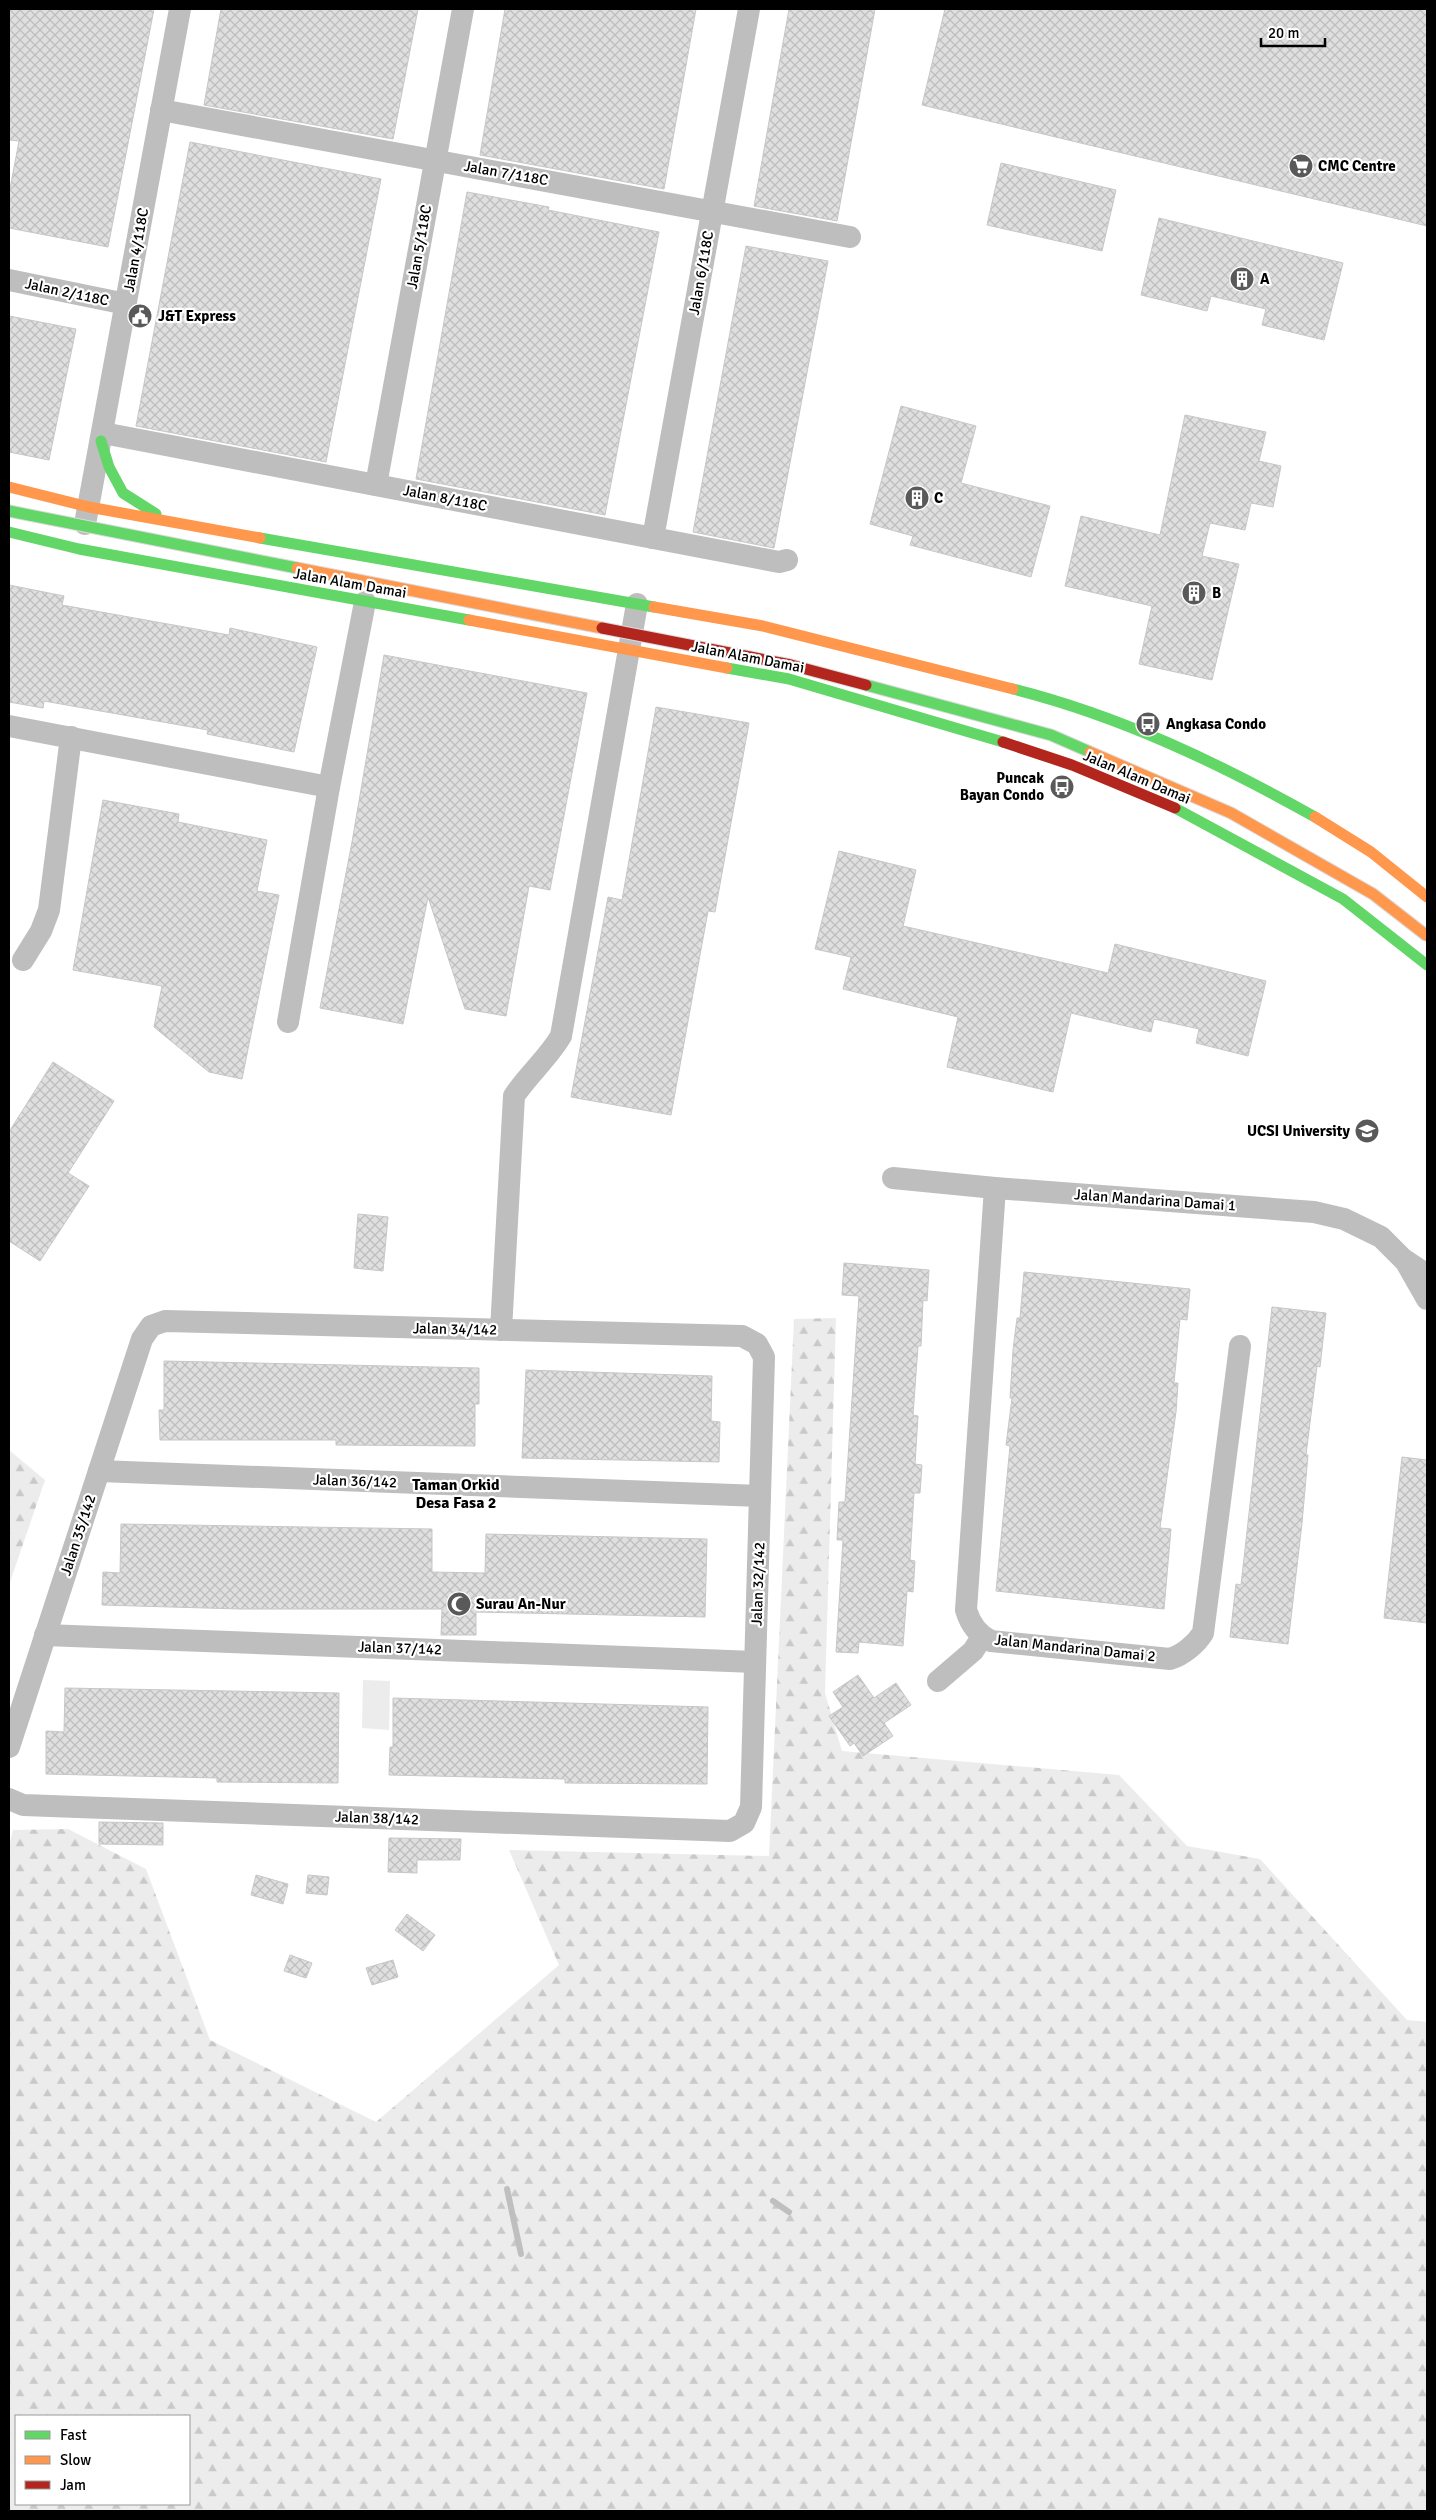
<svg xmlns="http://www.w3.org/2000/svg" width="1436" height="2520" viewBox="0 0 1436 2520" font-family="Signika,sans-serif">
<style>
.grass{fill:#ececec}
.forest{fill:url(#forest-firs);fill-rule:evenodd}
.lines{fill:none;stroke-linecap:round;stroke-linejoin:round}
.stream{stroke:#bfbfbf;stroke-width:6}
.building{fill:url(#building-cross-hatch);stroke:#c7c7c7}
.street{stroke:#bebebe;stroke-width:22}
.fast{stroke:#63d668;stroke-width:11}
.slow{stroke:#ff974d;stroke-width:11}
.jam{stroke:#b3261e;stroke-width:11}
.fast-bridge-casing{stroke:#dbdbdb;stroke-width:13;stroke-linecap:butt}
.slow-bridge-casing{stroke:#dbdbdb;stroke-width:13;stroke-linecap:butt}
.jam-bridge-casing{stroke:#dbdbdb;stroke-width:13;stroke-linecap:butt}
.fast-bridge{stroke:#63d668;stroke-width:11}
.slow-bridge{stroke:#ff974d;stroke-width:11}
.jam-bridge{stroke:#b3261e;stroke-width:11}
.labels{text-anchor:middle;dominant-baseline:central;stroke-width:4.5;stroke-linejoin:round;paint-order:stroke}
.poi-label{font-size:15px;font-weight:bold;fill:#000;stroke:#fff;text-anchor:start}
.street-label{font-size:15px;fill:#000;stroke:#fff}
.neighbourhood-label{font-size:16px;font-weight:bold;fill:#000;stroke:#fff}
</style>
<defs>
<pattern id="forest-firs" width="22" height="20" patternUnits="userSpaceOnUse" patternTransform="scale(1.25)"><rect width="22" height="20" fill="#ececec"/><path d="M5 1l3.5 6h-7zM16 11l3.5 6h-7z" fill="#c9c9c9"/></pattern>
<pattern id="building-cross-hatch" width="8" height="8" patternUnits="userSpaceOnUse" patternTransform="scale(1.25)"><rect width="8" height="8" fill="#dfdfdf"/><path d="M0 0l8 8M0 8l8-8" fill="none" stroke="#bebebe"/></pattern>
</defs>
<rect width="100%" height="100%" fill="#fff"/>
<polygon class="grass" points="363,1680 390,1681 389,1730 362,1728"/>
<g class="forest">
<path d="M836 1318 825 1693 842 1751 1119 1775 1187 1846 1260 1859 1407 2020 1427 2022V2511H9V1846L13 1830 68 1829 146 1869 210 2040 376 2122 559 1965 509 1850 769 1856 794 1319ZM16 2416H189V2504H16Z"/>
<polygon points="9,1450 45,1480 9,1585"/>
</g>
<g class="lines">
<g class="stream">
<polyline points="507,2189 521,2254"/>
<polyline points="773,2201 789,2212"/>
</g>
</g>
<g class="building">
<polygon points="9,9 154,9 108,247 9,228 9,194 19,141 9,140"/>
<polygon points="221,9 418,9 393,139 204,105"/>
<polygon points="505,9 696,9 664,189 480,155"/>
<polygon points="789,9 875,9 837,221 754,206"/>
<polygon points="945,9 1427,9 1427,226 922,105"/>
<polygon points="190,142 381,179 326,462 136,426"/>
<polygon points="1001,163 1116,190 1102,251 987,225"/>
<polygon points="467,192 549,207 548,210 659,232 605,515 416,479"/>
<polygon points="1159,218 1343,263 1324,340 1262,325 1266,309 1211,296 1207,311 1141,295"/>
<polygon points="746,246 828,261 774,548 693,532"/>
<polygon points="9,316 76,329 49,460 9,452"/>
<polygon points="901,406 976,426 961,483 1050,506 1031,577 910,545 913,536 870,524"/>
<polygon points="1185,415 1266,432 1259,461 1281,466 1273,507 1251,503 1245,530 1210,523 1202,556 1239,564 1212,680 1139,664 1152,606 1065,586 1081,516 1160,535"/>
<polygon points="9,585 64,596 62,605 229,635 230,628 317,647 294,752 207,734 208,730 44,701 43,708 9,702"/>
<polygon points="384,655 587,693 550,890 529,886 506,1016 465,1009 428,897 403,1024 320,1008 352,842"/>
<polygon points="656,707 749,723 715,912 708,911 671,1115 571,1097 608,897 622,900"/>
<polygon points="103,800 179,814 178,822 267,840 257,891 279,895 242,1079 209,1072 154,1027 162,986 73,970"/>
<polygon points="839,851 916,870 903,926 1108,973 1115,944 1266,981 1248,1056 1196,1043 1199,1029 1154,1019 1151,1032 1071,1013 1053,1092 947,1067 958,1017 843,989 851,957 815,949"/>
<polygon points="53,1062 114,1101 68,1173 89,1186 40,1261 9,1241 9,1132"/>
<polygon points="358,1214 388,1217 383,1271 354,1268"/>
<polygon points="844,1263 929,1270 927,1301 923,1300 921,1346 918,1346 913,1415 918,1416 915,1464 922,1465 920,1493 914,1493 910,1560 915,1561 913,1592 907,1591 903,1646 859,1642 858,1653 836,1652 843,1540 837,1540 839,1502 845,1502 859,1296 842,1295"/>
<polygon points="1024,1272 1190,1289 1187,1320 1180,1319 1174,1383 1178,1383 1176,1412 1160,1528 1171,1529 1164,1609 996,1591 1010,1446 1006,1445 1012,1398 1010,1398 1013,1350 1017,1318 1020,1318"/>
<polygon points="1272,1307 1326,1313 1320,1367 1317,1366 1306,1455 1308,1455 1302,1523 1288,1644 1230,1637 1236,1584 1241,1585"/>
<polygon points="164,1361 479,1368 479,1404 475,1404 475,1446 336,1445 336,1440 160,1440 159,1410 164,1410"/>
<polygon points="526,1370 712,1376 711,1421 720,1422 719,1462 522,1458"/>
<polygon points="1402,1457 1427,1460 1427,1623 1384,1618"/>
<polygon points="121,1524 432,1529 432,1572 485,1573 486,1534 707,1539 705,1617 476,1612 476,1635 441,1635 442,1609 240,1609 102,1605 103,1572 120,1573"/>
<polygon points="858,1675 874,1698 896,1683 911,1705 884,1723 893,1736 863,1756 854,1743 850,1746 829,1716 843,1707 833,1692"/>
<polygon points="65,1688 339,1693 338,1783 217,1782 217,1778 46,1774 46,1731 64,1732"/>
<polygon points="393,1698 708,1707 707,1784 565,1783 565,1779 389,1775 390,1747 393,1747"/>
<polygon points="99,1822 163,1823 163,1845 99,1844"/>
<polygon points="389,1838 461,1839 460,1860 417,1860 417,1873 388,1872"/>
<polygon points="256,1875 288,1884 283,1904 251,1895"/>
<polygon points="308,1875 329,1877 327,1895 306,1893"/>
<polygon points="407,1914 435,1935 423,1951 395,1930"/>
<polygon points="290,1955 312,1963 306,1978 284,1971"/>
<polygon points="393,1960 398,1977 372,1985 366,1968"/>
</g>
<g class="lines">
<g class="street">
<polyline points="161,110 850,237"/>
<polyline points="9,280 126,304"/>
<polyline points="103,433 779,562 787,560"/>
<polyline points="376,485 463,9"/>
<polyline points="85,524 180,9"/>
<polyline points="653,538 749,9"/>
<polyline points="9,726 329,787"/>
<polyline points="23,960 41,931 49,910 71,737"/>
<polyline points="288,1022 329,787 365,602"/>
<polyline points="893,1178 995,1188 1314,1212 1344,1219 1381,1237 1403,1259 1427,1275"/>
<path d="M995 1188 966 1610C970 1623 978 1635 991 1641L1170 1659C1183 1655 1196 1644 1203 1633L1240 1346"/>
<polyline points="1407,1264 1427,1299"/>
<path d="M501 1330 514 1096C528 1075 548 1058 561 1036L637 604"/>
<polyline points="99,1471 760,1496"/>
<polyline points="45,1635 755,1662"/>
<polyline points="938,1681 973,1651 982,1637"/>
<polyline points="9,1747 142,1339 151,1326 165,1321 742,1336 757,1344 764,1357 751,1807 744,1823 730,1831 23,1805 9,1799"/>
</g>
<g class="fast">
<polyline points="101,441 109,467 123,493 156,514"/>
<polyline points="9,532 79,549 469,620"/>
<polyline points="260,538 654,607"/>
<polyline points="727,668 789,679 1003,742"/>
<path d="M1013 689C1120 716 1219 763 1315 817"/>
<polyline points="1175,808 1343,899 1427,965"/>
</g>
<g class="slow">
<polyline points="9,487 89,507 260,538"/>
<polyline points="654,607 763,626 1013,689"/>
<polyline points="469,620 727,668"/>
<polyline points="1315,817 1371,852 1427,897"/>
</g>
<polyline class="jam" points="1003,742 1072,765 1175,808"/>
<defs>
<g id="fast-bridge">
<polyline points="9,511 297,568"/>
<polyline points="866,685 1051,735 1090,752"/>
</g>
<g id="slow-bridge">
<polyline points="297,568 602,628"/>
<polyline points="1090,752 1231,813 1373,894 1427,936"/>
</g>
<polyline id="jam-bridge" points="602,628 791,665 866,685"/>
</defs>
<use href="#fast-bridge" class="fast-bridge-casing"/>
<use href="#slow-bridge" class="slow-bridge-casing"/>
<use href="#jam-bridge" class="jam-bridge-casing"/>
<use href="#fast-bridge" class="fast-bridge"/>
<use href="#slow-bridge" class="slow-bridge"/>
<use href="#jam-bridge" class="jam-bridge"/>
</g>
<defs>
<symbol id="supermarket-disc" viewBox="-11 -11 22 22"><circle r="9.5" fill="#595959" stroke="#fff"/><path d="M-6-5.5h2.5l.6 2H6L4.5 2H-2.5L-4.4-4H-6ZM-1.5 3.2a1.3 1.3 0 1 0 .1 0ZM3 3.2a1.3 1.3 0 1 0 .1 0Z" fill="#fff"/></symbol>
<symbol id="building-disc" viewBox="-11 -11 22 22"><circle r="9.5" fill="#595959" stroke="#fff"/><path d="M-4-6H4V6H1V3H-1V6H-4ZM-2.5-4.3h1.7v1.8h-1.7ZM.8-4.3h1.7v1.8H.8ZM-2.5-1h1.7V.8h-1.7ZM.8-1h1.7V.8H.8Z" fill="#fff"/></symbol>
<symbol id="civic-disc" viewBox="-11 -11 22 22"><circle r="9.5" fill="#595959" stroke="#fff"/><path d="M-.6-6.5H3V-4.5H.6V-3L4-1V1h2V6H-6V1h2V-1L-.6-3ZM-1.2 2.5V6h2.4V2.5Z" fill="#fff"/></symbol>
<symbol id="bus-disc" viewBox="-11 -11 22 22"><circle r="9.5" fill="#595959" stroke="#fff"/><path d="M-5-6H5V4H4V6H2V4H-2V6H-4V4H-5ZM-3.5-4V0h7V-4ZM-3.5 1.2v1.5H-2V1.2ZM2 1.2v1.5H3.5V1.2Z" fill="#fff"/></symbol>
<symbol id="university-disc" viewBox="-11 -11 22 22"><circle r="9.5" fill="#595959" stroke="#fff"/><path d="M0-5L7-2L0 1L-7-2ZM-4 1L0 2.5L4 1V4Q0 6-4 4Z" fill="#fff"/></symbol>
<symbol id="mosque-disc" viewBox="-11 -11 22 22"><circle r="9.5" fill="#595959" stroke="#fff"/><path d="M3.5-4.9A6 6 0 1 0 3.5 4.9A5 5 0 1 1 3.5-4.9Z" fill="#fff"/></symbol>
</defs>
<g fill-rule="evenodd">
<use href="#supermarket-disc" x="1287" y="152" width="28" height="28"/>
<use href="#building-disc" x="1228" y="265" width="28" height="28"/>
<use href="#civic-disc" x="126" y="302" width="28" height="28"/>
<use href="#building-disc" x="903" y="484" width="28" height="28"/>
<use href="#building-disc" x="1180" y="579" width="28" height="28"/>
<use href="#bus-disc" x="1134" y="710" width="28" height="28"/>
<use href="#bus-disc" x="1048" y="773" width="28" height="28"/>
<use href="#university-disc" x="1353" y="1117" width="28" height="28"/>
<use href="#mosque-disc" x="445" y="1590" width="28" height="28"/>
</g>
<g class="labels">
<g class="poi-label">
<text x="1318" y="166">CMC Centre</text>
<text x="1260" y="279">A</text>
<text x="158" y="316">J&amp;T Express</text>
<text x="934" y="498">C</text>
<text x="1212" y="593">B</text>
<text x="1166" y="724">Angkasa Condo</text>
<text x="1044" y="778" text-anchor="end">Puncak<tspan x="1044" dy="17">Bayan Condo</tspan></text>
<text x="1350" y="1131" text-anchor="end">UCSI University</text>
<text x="476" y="1604">Surau An-Nur</text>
</g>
<g class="street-label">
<text transform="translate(506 173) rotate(10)">Jalan 7/118C</text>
<text transform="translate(419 247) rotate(-80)">Jalan 5/118C</text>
<text transform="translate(136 250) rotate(-80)">Jalan 4/118C</text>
<text transform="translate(701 273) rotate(-80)">Jalan 6/118C</text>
<text transform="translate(67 292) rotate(12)">Jalan 2/118C</text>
<text transform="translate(445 498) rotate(11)">Jalan 8/118C</text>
<text transform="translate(350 583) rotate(10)">Jalan Alam Damai</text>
<text transform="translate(748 657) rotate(11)">Jalan Alam Damai</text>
<text transform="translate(1137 777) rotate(23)">Jalan Alam Damai</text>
<text transform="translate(1155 1200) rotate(4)">Jalan Mandarina Damai 1</text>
<text transform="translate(455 1329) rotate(1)">Jalan 34/142</text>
<text transform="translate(355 1481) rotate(2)">Jalan 36/142</text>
<text transform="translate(78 1535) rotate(-72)">Jalan 35/142</text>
<text transform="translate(758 1584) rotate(-88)">Jalan 32/142</text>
<text transform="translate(400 1648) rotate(2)">Jalan 37/142</text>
<text transform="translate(1075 1648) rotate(6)">Jalan Mandarina Damai 2</text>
<text transform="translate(377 1818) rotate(2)">Jalan 38/142</text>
</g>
<g class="neighbourhood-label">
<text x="456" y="1485">Taman Orkid<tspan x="456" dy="18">Desa Fasa 2</tspan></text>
</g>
</g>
<rect width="1436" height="2520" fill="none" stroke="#000000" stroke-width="20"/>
<rect x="15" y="2415" width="175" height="90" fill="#ffffff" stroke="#999999"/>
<rect x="25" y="2431" width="25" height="8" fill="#63d668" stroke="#999999"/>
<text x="60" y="2440" font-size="15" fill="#000000">Fast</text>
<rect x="25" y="2456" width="25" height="8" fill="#ff974d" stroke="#999999"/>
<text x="60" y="2465" font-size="15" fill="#000000">Slow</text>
<rect x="25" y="2481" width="25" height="8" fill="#b3261e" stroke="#999999"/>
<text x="60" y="2490" font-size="15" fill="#000000">Jam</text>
<path d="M1261 38v8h64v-8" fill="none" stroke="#000000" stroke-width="2.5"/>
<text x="1268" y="38" font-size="15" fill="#000000" stroke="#ffffff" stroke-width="4" paint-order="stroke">20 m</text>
</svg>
